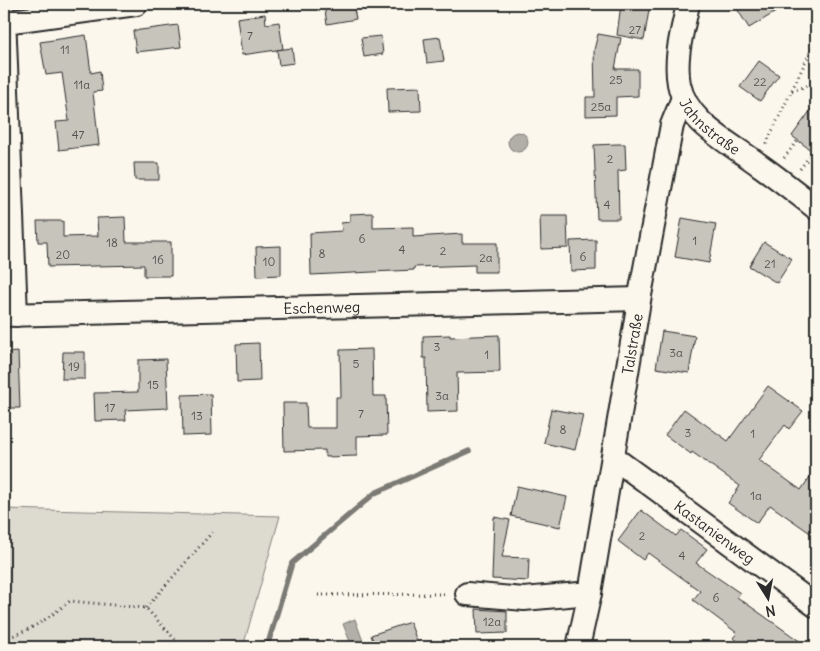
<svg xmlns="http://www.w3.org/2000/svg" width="820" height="651" viewBox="0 0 820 651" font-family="Delius,sans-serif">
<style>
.green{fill:#dddad0;stroke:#84827e}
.water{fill:#b1afa7;stroke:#7b7a75}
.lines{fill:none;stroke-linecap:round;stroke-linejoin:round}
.stream{stroke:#7b7a75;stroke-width:5.5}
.building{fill:#c7c4bc;stroke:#2b2b2b}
.minor-casing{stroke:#2b2b2b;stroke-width:26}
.path{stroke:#2b2b2b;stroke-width:3;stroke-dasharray:1 4;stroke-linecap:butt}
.minor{stroke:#fbf7ec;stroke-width:22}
.labels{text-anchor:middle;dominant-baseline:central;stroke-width:4;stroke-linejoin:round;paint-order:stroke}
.number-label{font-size:12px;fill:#52514f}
.street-label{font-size:15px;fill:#2b2b2b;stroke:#fbf7ec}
</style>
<rect width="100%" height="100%" fill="#fbf7ec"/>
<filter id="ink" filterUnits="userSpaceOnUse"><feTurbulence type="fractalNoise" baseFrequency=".02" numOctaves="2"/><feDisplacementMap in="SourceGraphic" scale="10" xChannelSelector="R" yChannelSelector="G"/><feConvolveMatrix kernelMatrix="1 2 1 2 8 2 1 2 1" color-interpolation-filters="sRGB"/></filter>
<g filter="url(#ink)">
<polygon class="green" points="4,509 280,516 243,647 4,647"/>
<g class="water">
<circle cx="518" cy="142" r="10"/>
<polygon points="355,619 364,644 352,647 343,624"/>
</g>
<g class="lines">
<polyline class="stream" points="267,647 292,563 375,493 469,451"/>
</g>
<g class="building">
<polygon points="324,4 353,4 356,19 327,24"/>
<polygon points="621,4 650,4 644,40 617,35"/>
<polygon points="734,4 789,4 749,28"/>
<polygon points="265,14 266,24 279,22 283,49 242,55 237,18"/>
<polygon points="178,25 181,47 136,52 133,31"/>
<polygon points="598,34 621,38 615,69 638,69 638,96 616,97 616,115 586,116 586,97 595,97 594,50"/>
<polygon points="86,35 91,73 100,71 102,91 93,92 99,145 59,150 56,122 69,121 62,73 46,75 40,42"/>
<polygon points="381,36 383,54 364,57 361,38"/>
<polygon points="440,37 444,61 427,63 424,39"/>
<polygon points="292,48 294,63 279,65 277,50"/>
<polygon points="759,61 779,75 760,101 740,87"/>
<polygon points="420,87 421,111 388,112 387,88"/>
<polygon points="816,103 816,154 792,136"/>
<polygon points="617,144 625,144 626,170 618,171 619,219 597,219 594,145"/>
<polygon points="134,163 159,163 159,180 135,180"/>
<polygon points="373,213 373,228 413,227 413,237 462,234 462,243 497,243 497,272 475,272 475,265 414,267 414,270 311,275 310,233 342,231 341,223 350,222 350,214"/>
<polygon points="540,216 567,216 568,248 541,249"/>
<polygon points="125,217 126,242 171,242 171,276 144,276 144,265 48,267 47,242 38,242 37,221 63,221 63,237 98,236 97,218"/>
<polygon points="682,218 716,224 709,263 675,257"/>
<polygon points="596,240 596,270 571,271 570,241"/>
<polygon points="764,242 792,259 777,283 749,266"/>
<polygon points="281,246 281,275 257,276 256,247"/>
<polygon points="662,331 695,336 689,373 656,368"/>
<polygon points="450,335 450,337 499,335 500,372 457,373 458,411 427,412 426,358 423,358 423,336"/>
<polygon points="259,343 260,381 237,382 236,344"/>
<polygon points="372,349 373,396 386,396 387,435 357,436 357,456 325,457 325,450 284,451 283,403 306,403 307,428 336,428 336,397 341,397 340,350"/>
<polygon points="18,352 20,408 4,408 4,353"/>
<polygon points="63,352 85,352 85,379 62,379"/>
<polygon points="166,359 168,408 125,410 126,420 95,421 94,393 138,392 138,360"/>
<polygon points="768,386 803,411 789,429 785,425 759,460 801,490 816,468 816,537 770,505 757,523 728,503 740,486 692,452 691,454 665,435 684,409 728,441"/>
<polygon points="211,394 212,435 183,436 182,395"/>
<polygon points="551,409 583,415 575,450 544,443"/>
<polygon points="517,486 567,497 560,527 511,516"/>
<polygon points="641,510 676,536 681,530 707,549 696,563 740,593 737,597 808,647 747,647 733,638 737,633 693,600 700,591 648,553 643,560 618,541"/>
<polygon points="494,517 510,520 502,557 529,558 528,581 492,579"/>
<polygon points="476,609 507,611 507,633 477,634"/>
<polygon points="410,622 419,647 375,647 371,635"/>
</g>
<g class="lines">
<defs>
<g id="minor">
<path id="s1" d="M688 4C683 29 674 57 679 84 687 123 729 142 758 164 778 178 797 193 816 208"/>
<polyline points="4,15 16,315"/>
<polyline points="5,22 136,4"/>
<path id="s2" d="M4 315 639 299"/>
<path id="s3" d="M614 458 816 606"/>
<polyline points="467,594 524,599 590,593"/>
<path id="s4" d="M578 647 590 593 640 295 672 125 683 98"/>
</g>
</defs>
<use href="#minor" class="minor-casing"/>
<g class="path">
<polyline points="792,91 816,83"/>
<polyline points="766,144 816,40"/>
<polyline points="784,158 798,140"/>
<polyline points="800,169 813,152"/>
<polyline points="318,595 448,594"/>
<polyline points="146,608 214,530"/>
<path d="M4 639C33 629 46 620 70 601L146 608 182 647"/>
</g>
<use href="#minor" class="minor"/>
</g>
</g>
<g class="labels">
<g class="number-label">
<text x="635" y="29">27</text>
<text x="250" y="35">7</text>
<text x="65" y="49">11</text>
<text x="616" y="79">25</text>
<text x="760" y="81">22</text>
<text x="82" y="84">11a</text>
<text x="601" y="106">25a</text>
<text x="78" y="134">47</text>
<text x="610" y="158">2</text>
<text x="607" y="204">4</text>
<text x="362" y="238">6</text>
<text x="695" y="240">1</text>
<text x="112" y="242">18</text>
<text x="402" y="249">4</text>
<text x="443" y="250">2</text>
<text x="322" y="253">8</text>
<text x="63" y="254">20</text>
<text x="583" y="256">6</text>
<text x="486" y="257">2a</text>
<text x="158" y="259">16</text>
<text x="269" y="261">10</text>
<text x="770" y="263">21</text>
<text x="437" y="346">3</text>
<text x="676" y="352">3a</text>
<text x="487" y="354">1</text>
<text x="356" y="363">5</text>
<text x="74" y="366">19</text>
<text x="153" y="384">15</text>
<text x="442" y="395">3a</text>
<text x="110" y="407">17</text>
<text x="361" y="413">7</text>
<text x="197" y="415">13</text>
<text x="563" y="429">8</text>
<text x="688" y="432">3</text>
<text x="753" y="433">1</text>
<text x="756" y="495">1a</text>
<text x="642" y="535">2</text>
<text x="682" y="555">4</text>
<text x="716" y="597">6</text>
<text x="492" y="621">12a</text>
</g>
<g class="street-label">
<text stroke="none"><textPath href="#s1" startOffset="135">Jahnstraße</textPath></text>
<text stroke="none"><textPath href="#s2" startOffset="318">Eschenweg</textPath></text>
<text stroke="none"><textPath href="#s4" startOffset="308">Talstraße</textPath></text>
<text stroke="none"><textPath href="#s3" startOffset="125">Kastanienweg</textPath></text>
</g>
</g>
<rect width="820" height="651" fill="none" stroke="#fbf7ec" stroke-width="20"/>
<rect x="10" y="10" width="800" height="631" fill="none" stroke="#2b2b2b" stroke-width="2" filter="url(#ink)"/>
<g transform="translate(768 598) rotate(169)" stroke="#fbf7ec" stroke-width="4" paint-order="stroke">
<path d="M0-4L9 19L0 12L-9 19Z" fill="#2b2b2b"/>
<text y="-8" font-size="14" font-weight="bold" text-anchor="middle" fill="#2b2b2b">N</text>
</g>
</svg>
